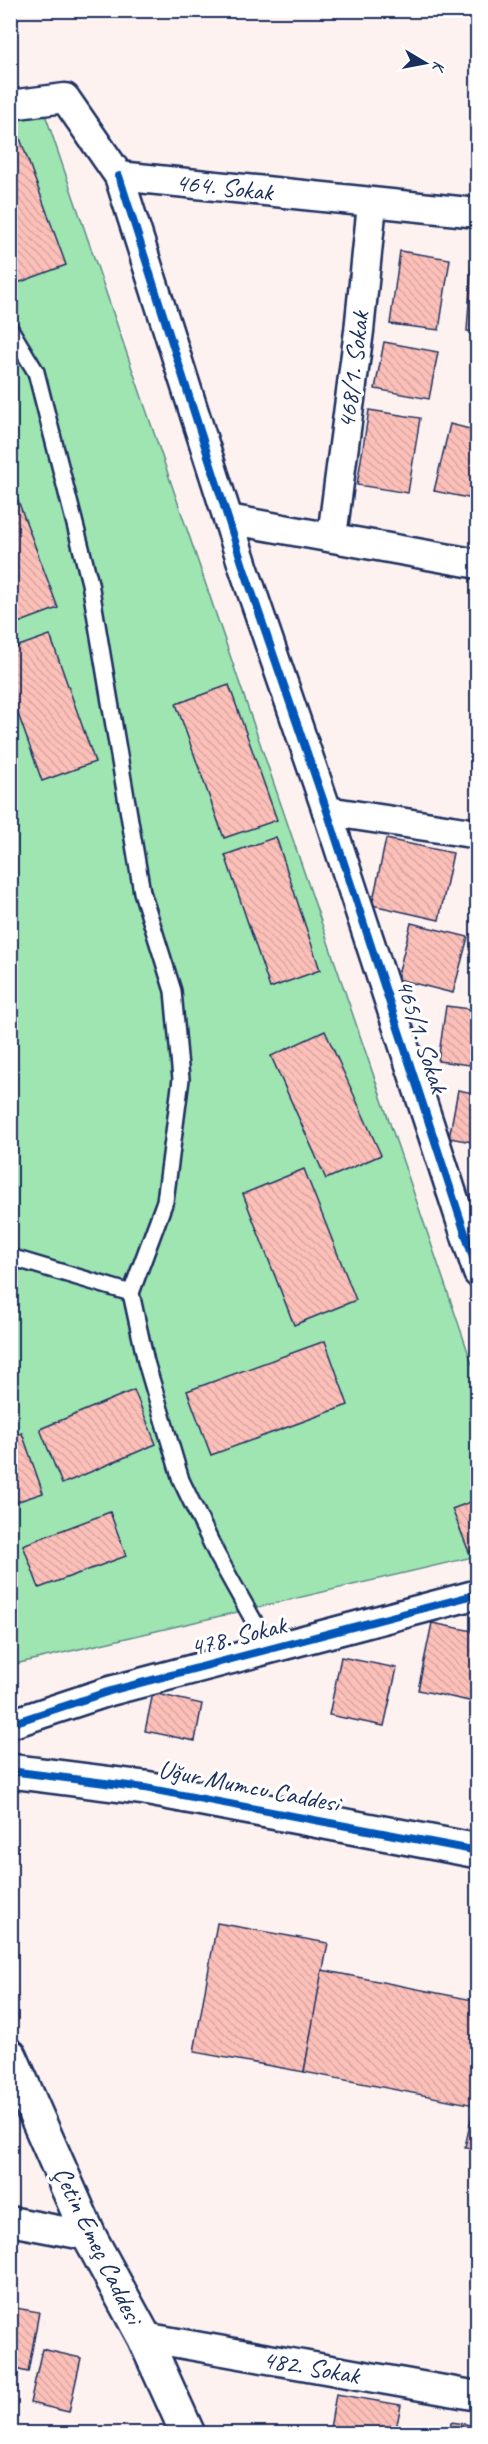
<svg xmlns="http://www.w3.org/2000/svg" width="488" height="2444" viewBox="0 0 488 2444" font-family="Caveat,sans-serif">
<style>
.park{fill:#9ee5b2;stroke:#5c8a88;stroke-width:1.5}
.building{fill:url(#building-back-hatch);stroke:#1b2f5e;stroke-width:1.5}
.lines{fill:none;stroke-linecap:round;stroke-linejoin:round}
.lane-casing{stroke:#1b2f5e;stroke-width:20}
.street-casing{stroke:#1b2f5e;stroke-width:33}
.secondary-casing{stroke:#1b2f5e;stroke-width:38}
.lane{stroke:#fff;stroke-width:15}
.street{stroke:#fff;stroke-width:28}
.secondary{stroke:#fff;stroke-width:33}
.cycleway-casing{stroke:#fff;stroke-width:11}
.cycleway{stroke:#0057b8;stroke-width:8}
.labels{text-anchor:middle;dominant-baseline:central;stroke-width:6;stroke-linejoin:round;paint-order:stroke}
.street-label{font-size:26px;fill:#1b2f5e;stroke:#fff}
</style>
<defs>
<pattern id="building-back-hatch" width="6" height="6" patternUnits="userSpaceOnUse" patternTransform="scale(1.5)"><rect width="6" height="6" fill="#fcc0b9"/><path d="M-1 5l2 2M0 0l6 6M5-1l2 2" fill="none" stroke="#d7a5a1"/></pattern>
</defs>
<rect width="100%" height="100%" fill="#fef2f1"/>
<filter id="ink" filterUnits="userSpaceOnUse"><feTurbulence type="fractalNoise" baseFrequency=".0167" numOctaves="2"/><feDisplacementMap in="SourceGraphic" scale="12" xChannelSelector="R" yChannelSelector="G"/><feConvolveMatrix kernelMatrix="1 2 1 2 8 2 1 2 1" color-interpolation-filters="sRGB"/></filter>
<g filter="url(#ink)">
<polygon class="park" points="44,111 478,1381 477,1556 11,1665 10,115"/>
<g class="building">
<polygon points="17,130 66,265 10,286 10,132"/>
<polygon points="400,251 450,259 439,330 390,324"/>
<polygon points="472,258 478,258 478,332 467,331"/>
<polygon points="384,342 438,352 429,399 375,389"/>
<polygon points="369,410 420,418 408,493 357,485"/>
<polygon points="450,424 478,431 478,500 434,491"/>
<polygon points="10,479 58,608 10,626"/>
<polygon points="50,635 95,762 42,781 10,691 10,649"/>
<polygon points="229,685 277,820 224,838 176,704"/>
<polygon points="276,837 320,970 270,988 225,855"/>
<polygon points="386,839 453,853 439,920 372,905"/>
<polygon points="411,923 468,937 453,993 397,979"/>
<polygon points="446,1006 478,1010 478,1066 438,1061"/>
<polygon points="325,1031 381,1155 326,1179 271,1056"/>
<polygon points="458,1090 478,1094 478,1143 449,1138"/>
<polygon points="304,1169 356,1300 294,1325 243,1194"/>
<polygon points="325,1341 348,1405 211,1455 187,1391"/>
<polygon points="134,1390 156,1444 62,1484 40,1429"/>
<polygon points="22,1433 43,1493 10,1504 10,1437"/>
<polygon points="478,1499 478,1549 469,1552 452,1509"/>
<polygon points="110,1512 126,1556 39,1588 23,1545"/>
<polygon points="432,1623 478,1632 478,1684 474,1702 418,1690"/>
<polygon points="341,1657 397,1668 384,1726 329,1715"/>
<polygon points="153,1693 202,1704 195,1741 145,1731"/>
<polygon points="217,1923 328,1943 304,2072 194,2052"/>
<polygon points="322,1970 478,2001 478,2088 474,2105 304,2072"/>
<polygon points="478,2088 478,2149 465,2147"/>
<polygon points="10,2307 39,2312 28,2372 10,2368"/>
<polygon points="42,2349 81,2358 69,2412 30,2403"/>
<polygon points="336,2394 401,2405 395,2434 329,2434"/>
<polygon points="451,2422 478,2426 478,2434 449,2434"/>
</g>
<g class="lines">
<defs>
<g id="lane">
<polyline points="10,329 36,372 90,583 142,892 173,991 181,1079 165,1201 131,1293 146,1362 181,1480 217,1555 270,1650"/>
<polyline points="10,1257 131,1293"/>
</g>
<g id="street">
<polyline points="10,105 65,98 119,176 478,213"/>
<polyline points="119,176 243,566 327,811 478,1273"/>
<polyline points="228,519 478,564"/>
<polyline points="332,536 359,331 372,204"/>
<polyline points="327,811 478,834"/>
<polyline points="10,1724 110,1691 478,1594"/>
<polyline points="10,2221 89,2236"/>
<polyline points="144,2337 478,2396"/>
</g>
<g id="secondary">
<polyline points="10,1771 145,1788 478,1851"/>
<polyline points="10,2056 89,2236 144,2337 188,2434"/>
</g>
</defs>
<use href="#lane" class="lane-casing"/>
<use href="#street" class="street-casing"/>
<use href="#secondary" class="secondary-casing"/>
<use href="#lane" class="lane"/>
<use href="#street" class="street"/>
<use href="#secondary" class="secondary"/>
<defs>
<g id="cycleway">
<polyline points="119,176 243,566 327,811 478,1273"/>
<polyline points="10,1724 110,1691 478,1594"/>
<polyline points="10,1771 145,1788 478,1851"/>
</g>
</defs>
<use href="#cycleway" class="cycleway-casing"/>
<use href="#cycleway" class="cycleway"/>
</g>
</g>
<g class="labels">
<g class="street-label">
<text transform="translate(224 187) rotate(6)">464. Sokak</text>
<text transform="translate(353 370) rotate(-83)">468/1. Sokak</text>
<text transform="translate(422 1036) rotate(72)">465/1. Sokak</text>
<text transform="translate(238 1636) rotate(-14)">478. Sokak</text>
<text transform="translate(249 1786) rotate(11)">Uğur Mumcu Caddesi</text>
<text transform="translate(98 2245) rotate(64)">Çetin Emeç Caddesi</text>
<text transform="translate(311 2367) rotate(10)">482. Sokak</text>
</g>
</g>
<rect width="488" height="2444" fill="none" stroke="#fff" stroke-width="36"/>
<rect x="18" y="18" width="452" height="2408" fill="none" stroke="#1b2f5e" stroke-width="2" filter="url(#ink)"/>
<g transform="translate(425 63) rotate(100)" stroke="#ffffff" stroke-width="4.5" paint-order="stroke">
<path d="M0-4.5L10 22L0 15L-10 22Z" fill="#1b2f5e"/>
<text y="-9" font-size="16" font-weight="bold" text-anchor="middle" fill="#1b2f5e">K</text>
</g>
</svg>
